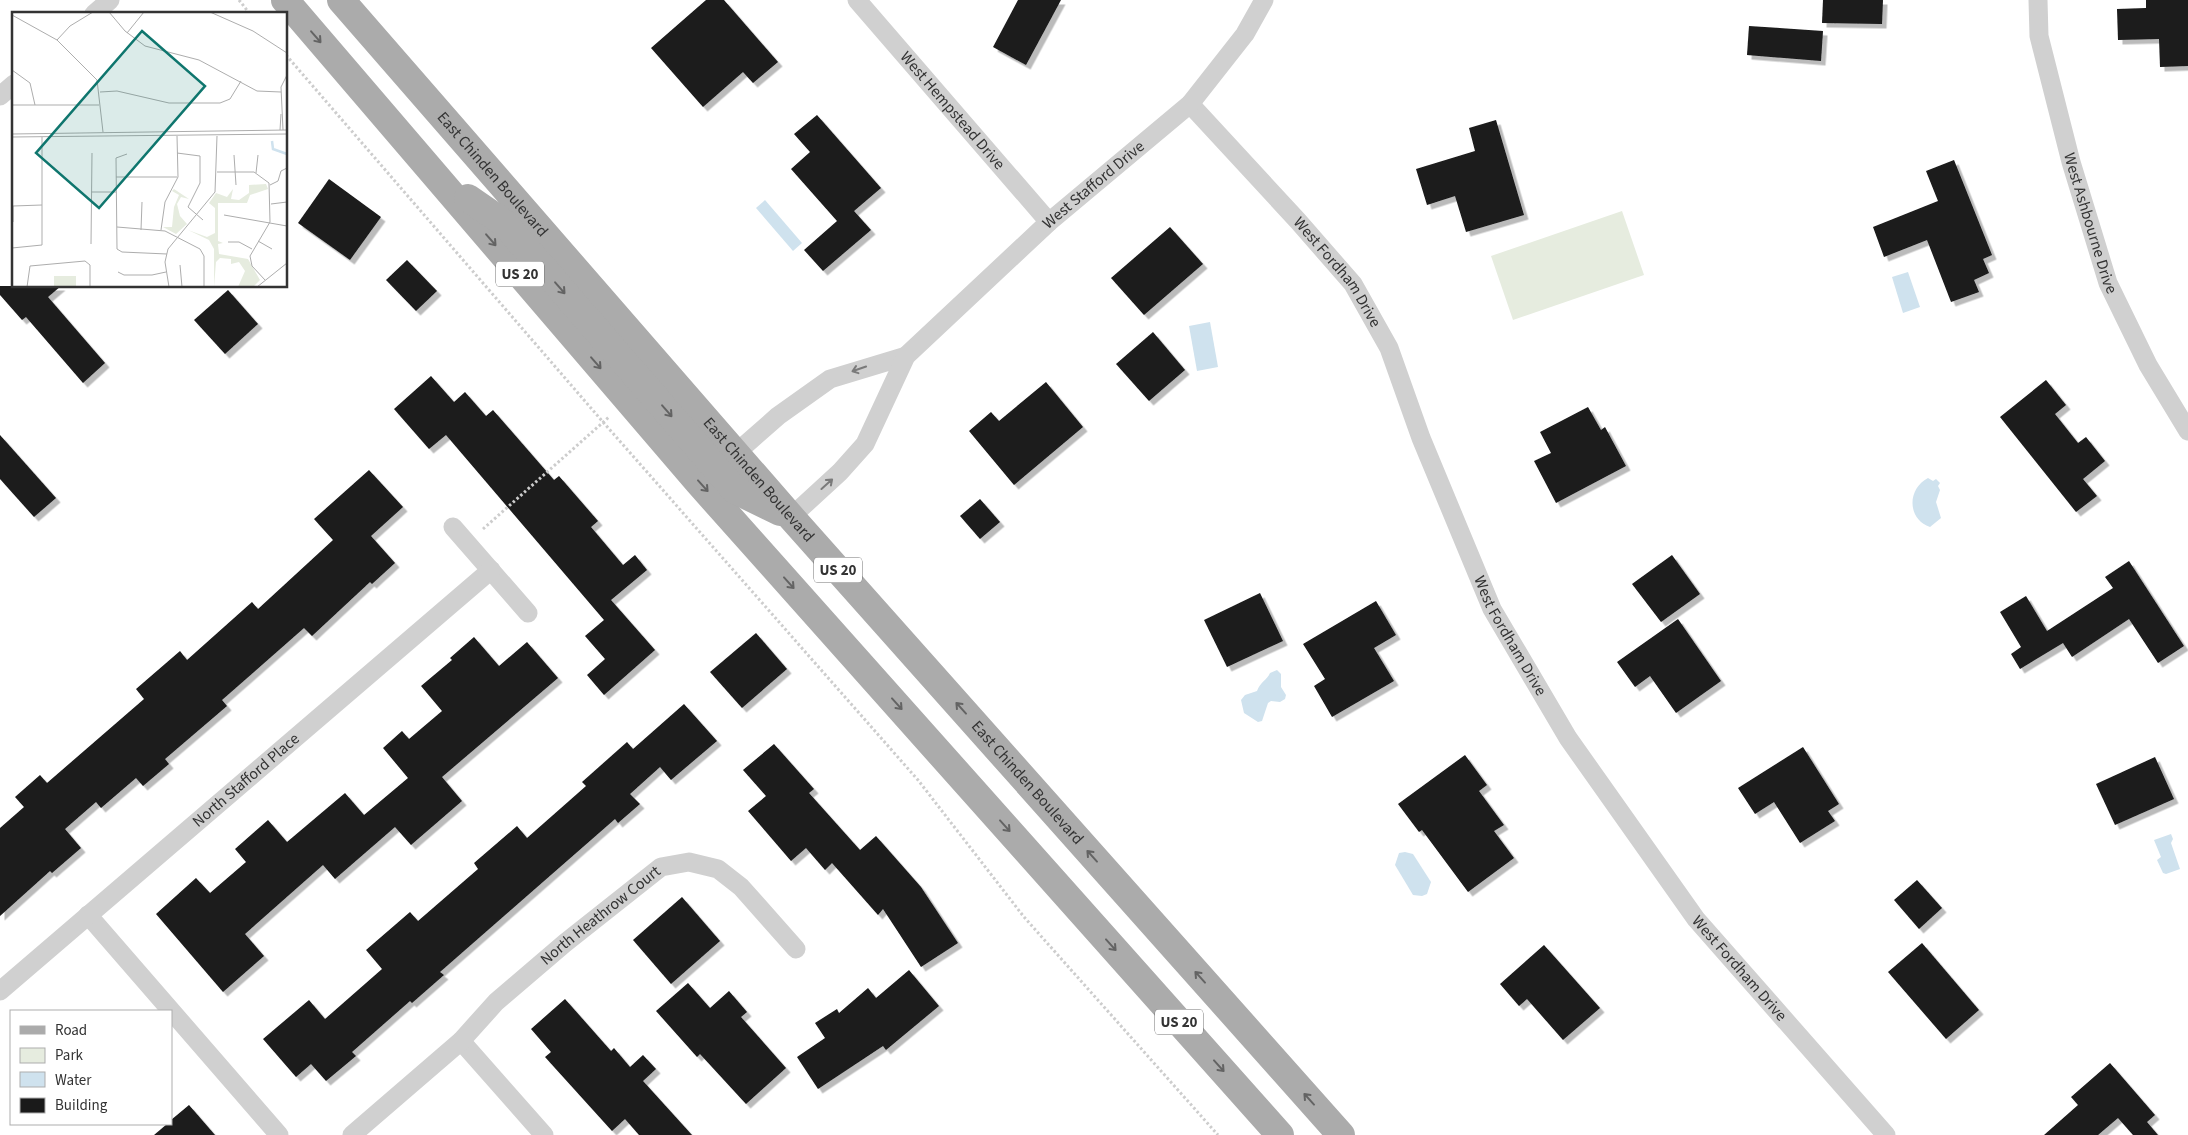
<svg xmlns="http://www.w3.org/2000/svg" width="2188" height="1135" viewBox="0 0 2188 1135" font-family="'Source Sans 3',sans-serif">
<style>
.green{fill:#e6ecdf}
.water{fill:#cfe2ee}
.building{fill:#1a1a1a;filter:url(#shadow)}
.lines{fill:none;stroke-linecap:round;stroke-linejoin:round}
.path{stroke:#cdcdcd;stroke-width:3;stroke-dasharray:2.5 2.5;stroke-linecap:butt}
.street{stroke:#d0d0d0;stroke-width:19}
.primary{stroke:#ababab;stroke-width:28}
.oneway{stroke:#636363}
.oneway2{stroke:#7a7a7a}
.labels{text-anchor:middle;dominant-baseline:central;stroke-width:5;stroke-linejoin:round;paint-order:stroke}
.shield{fill:#fff;stroke:#707070;stroke-width:1}
.shield-label{font-size:15px;font-weight:bold;fill:#333}
.street-label{font-size:16px;fill:#333;stroke:#fff}
.inset-river{fill:none;stroke:#cfe2ee;stroke-width:2.5}
.inset-road{fill:none;stroke:#adadad;stroke-width:1}
.view{fill:#0f766e;fill-opacity:0.15;stroke:#0f766e;stroke-width:2.5}
.inset-edge{fill:none;stroke:#333;stroke-width:2.5}
</style>
<defs>
<filter id="shadow"><feDropShadow dx="4.5" dy="4.5" stdDeviation="0" flood-color="#0004"/></filter>
</defs>
<rect width="100%" height="100%" fill="#fff"/>
<polygon class="green" points="1622,211 1644,275 1513,320 1491,256"/>
<g class="water">
<polygon points="765,200 802,243 793,251 756,208"/>
<polygon points="1908,272 1920,307 1903,313 1892,277"/>
<polygon points="1210,322 1218,367 1197,371 1189,326"/>
<path d="M1928 478 1933 481 1936 479 1940 483 1938 486 1940 490 1936 502 1941 518 1930 527C1907 519 1907 489 1928 478Z"/>
<path d="M1277 670 1281 674V687L1286 695 1285 699 1280 702 1271 701 1268 703 1262 721 1258 722 1244 713 1241 700 1245 695 1257 691C1260 682 1267 680 1270 673Z"/>
<polygon points="2171,834 2173,839 2171,843 2180,869 2166,874 2163,873 2157,860 2161,857 2154,840"/>
<polygon points="1405,852 1413,854 1431,882 1427,894 1422,896 1413,895 1395,865 1399,853"/>
</g>
<g class="building">
<polygon points="706,0 724,0 778,62 753,83 743,72 703,107 651,48"/>
<polygon points="1018,0 1061,0 1026,65 993,47"/>
<polygon points="1823,0 1883,0 1882,24 1822,23"/>
<polygon points="2146,0 2188,0 2188,66 2160,67 2159,39 2118,40 2117,9 2146,8"/>
<polygon points="1749,26 1823,31 1821,61 1747,55"/>
<polygon points="817,115 881,188 854,211 871,230 823,271 804,250 837,221 791,169 810,152 794,134"/>
<polygon points="1496,120 1524,215 1466,232 1455,196 1427,205 1416,169 1475,151 1469,128"/>
<polygon points="1954,160 1992,255 1983,259 1989,273 1974,280 1979,292 1951,302 1927,240 1884,257 1873,227 1938,201 1926,171"/>
<polygon points="329,179 381,217 350,260 298,223"/>
<polygon points="1170,227 1203,264 1144,315 1111,278"/>
<polygon points="407,260 437,291 416,311 386,280"/>
<polygon points="0,286 61,286 48,297 105,363 83,383 26,317 22,320 0,295"/>
<polygon points="228,290 258,324 225,354 194,320"/>
<polygon points="1153,332 1185,370 1149,401 1116,364"/>
<polygon points="431,376 454,402 465,392 486,416 493,410 554,480 559,476 598,521 591,527 623,565 635,555 647,570 611,600 655,650 604,695 587,675 605,659 585,636 604,620 446,435 429,449 394,409"/>
<polygon points="2046,380 2066,405 2055,414 2078,443 2086,437 2105,461 2083,479 2097,496 2076,512 2000,417"/>
<polygon points="1046,382 1083,427 1014,485 969,431 991,412 999,421"/>
<polygon points="1588,407 1601,430 1605,427 1626,466 1556,503 1534,461 1551,453 1540,432"/>
<polygon points="0,435 56,498 34,517 0,479"/>
<polygon points="369,470 403,507 371,536 395,563 372,584 370,582 312,636 304,628 222,700 227,706 165,759 169,764 143,786 136,778 101,808 96,802 65,829 81,848 52,873 50,871 0,916 0,828 24,807 15,797 40,775 47,783 144,699 136,689 180,651 187,660 252,602 258,609 333,540 314,519"/>
<polygon points="980,499 1000,522 980,539 960,516"/>
<polygon points="1672,555 1700,594 1661,622 1632,584"/>
<polygon points="2129,561 2184,646 2158,663 2129,619 2072,657 2063,643 2020,669 2011,654 2021,647 2000,612 2026,596 2047,631 2113,588 2105,577"/>
<polygon points="1260,593 1283,641 1227,667 1204,620"/>
<polygon points="1376,601 1396,635 1374,648 1394,681 1332,717 1314,686 1325,679 1303,644"/>
<polygon points="1678,619 1721,681 1676,713 1650,676 1635,687 1617,662"/>
<polygon points="756,633 787,669 742,708 710,672"/>
<polygon points="474,637 499,666 527,642 558,678 442,777 462,801 411,845 395,827 335,879 323,865 245,934 264,956 223,992 156,914 196,878 210,893 246,862 235,849 268,820 287,842 345,793 364,815 408,778 383,748 402,731 409,739 442,711 421,686 452,660 450,658"/>
<polygon points="684,704 717,741 671,780 660,767 630,794 640,804 618,823 615,819 440,972 444,975 412,1003 410,1001 352,1052 356,1056 326,1081 311,1064 296,1077 263,1039 309,1000 325,1019 382,969 366,950 410,912 418,921 478,869 474,863 517,826 527,838 586,786 582,782 627,742 633,749"/>
<polygon points="774,744 814,789 809,793 860,850 876,836 921,887 958,943 921,967 883,909 878,915 832,863 825,870 806,848 791,861 748,811 766,796 743,770"/>
<polygon points="1803,747 1839,804 1828,811 1835,821 1800,843 1774,802 1755,814 1738,788"/>
<polygon points="1465,755 1487,785 1479,791 1504,825 1494,831 1514,858 1468,892 1422,830 1419,832 1398,804"/>
<polygon points="2155,757 2174,799 2115,825 2096,784"/>
<polygon points="1917,880 1942,908 1919,929 1894,900"/>
<polygon points="682,897 720,941 671,984 633,940"/>
<polygon points="1922,943 1979,1010 1946,1039 1888,972"/>
<polygon points="1544,945 1600,1008 1563,1040 1527,999 1519,1006 1500,984"/>
<polygon points="909,970 939,1006 886,1050 883,1046 818,1089 797,1057 825,1038 815,1023 837,1009 839,1013 868,988 876,998"/>
<polygon points="688,983 710,1008 729,991 747,1012 741,1017 786,1068 746,1104 700,1054 697,1057 656,1011"/>
<polygon points="565,999 611,1051 614,1048 630,1067 643,1055 656,1069 643,1081 692,1135 639,1135 625,1119 612,1131 545,1057 551,1052 531,1029"/>
<polygon points="2110,1063 2155,1115 2147,1122 2158,1135 2133,1135 2118,1118 2098,1135 2044,1135 2078,1105 2071,1097"/>
<polygon points="189,1105 215,1135 154,1135 167,1124 171,1124 171,1120"/>
</g>
<g class="lines">
<g class="path">
<polyline points="239,0 250,14"/>
<polyline points="286,55 603,422 918,780 1024,917 1218,1135"/>
<polyline points="483,529 609,417"/>
</g>
<g class="street">
<path id="s1" d="M857 0 1049 222"/>
<path id="s2" d="M2038 0 2039 36 2071 162 2108 283 2148 365 2188 431"/>
<polyline points="94,14 110,0"/>
<polyline points="0,96 14,84"/>
<path id="s3" d="M1190 104 1298 221 1353 284 1389 348 1421 438 1492 609 1568 738 1696 919 1886 1135"/>
<polyline points="736,453 778,416 830,379 906,356"/>
<path id="s4" d="M791 517 840 472 865 444 906 356 1049 222 1190 104 1245 34 1264 0"/>
<polyline points="453,527 528,613"/>
<polyline points="88,915 279,1135"/>
<path id="s5" d="M0 991 491 570"/>
<polyline points="461,1041 544,1135"/>
<path id="s6" d="M352 1135 461 1041 496 1002 565 943 661 867 689 862 718 869 741 887 796 949"/>
</g>
<g class="primary">
<polyline points="285,0 698,482 1280,1135"/>
<path id="s7" d="M341 0 791 517 1341 1135"/>
<polyline points="468,198 504,223 735,490 780,512"/>
</g>
</g>
<defs><path id="oneway-shaft" d="M-6 0H5M1.5-3L5.5 0L1.5 3" fill="none" stroke-width="1.6" stroke-linecap="round" stroke-linejoin="round" transform="scale(1.25)"/></defs>
<g class="oneway">
<use href="#oneway-shaft" transform="translate(316 37) rotate(49)"/>
<use href="#oneway-shaft" transform="translate(491 240) rotate(49)"/>
<use href="#oneway-shaft" transform="translate(560 288) rotate(49)"/>
<use href="#oneway-shaft" transform="translate(596 363) rotate(49)"/>
<use href="#oneway-shaft" transform="translate(667 411) rotate(49)"/>
<use href="#oneway-shaft" transform="translate(703 486) rotate(48)"/>
<use href="#oneway-shaft" transform="translate(789 583) rotate(48)"/>
<use href="#oneway-shaft" transform="translate(897 704) rotate(48)"/>
<use href="#oneway-shaft" transform="translate(961 708) rotate(-132)"/>
<use href="#oneway-shaft" transform="translate(1005 826) rotate(48)"/>
<use href="#oneway-shaft" transform="translate(1092 856) rotate(-132)"/>
<use href="#oneway-shaft" transform="translate(1111 945) rotate(48)"/>
<use href="#oneway-shaft" transform="translate(1200 977) rotate(-132)"/>
<use href="#oneway-shaft" transform="translate(1219 1066) rotate(48)"/>
<use href="#oneway-shaft" transform="translate(1309 1099) rotate(-132)"/>
</g>
<g class="oneway2">
<use href="#oneway-shaft" transform="translate(859 369) rotate(161)"/>
<use href="#oneway-shaft" transform="translate(827 484) rotate(-42)"/>
</g>
<g class="labels">
<g class="shield">
<rect x="496" y="261.5" width="48" height="25" rx="4"/>
<rect x="814" y="557.5" width="48" height="25" rx="4"/>
<rect x="1155" y="1009.5" width="48" height="25" rx="4"/>
</g>
<g class="shield-label">
<text x="520" y="274">US 20</text>
<text x="838" y="570">US 20</text>
<text x="1179" y="1022">US 20</text>
</g>
<g class="street-label">
<text stroke="none"><textPath href="#s1" startOffset="146">West Hempstead Drive</textPath></text>
<text stroke="none"><textPath href="#s7" startOffset="231">East Chinden Boulevard</textPath></text>
<text stroke="none"><textPath href="#s4" startOffset="455">West Stafford Drive</textPath></text>
<text stroke="none"><textPath href="#s2" startOffset="230">West Ashbourne Drive</textPath></text>
<text stroke="none"><textPath href="#s3" startOffset="224">West Fordham Drive</textPath></text>
<text stroke="none"><textPath href="#s7" startOffset="636">East Chinden Boulevard</textPath></text>
<text stroke="none"><textPath href="#s3" startOffset="629">West Fordham Drive</textPath></text>
<text stroke="none"><textPath href="#s5" startOffset="324">North Stafford Place</textPath></text>
<text stroke="none"><textPath href="#s7" startOffset="1041">East Chinden Boulevard</textPath></text>
<text stroke="none"><textPath href="#s6" startOffset="332">North Heathrow Court</textPath></text>
<text stroke="none"><textPath href="#s3" startOffset="1034">West Fordham Drive</textPath></text>
</g>
</g>
<g transform="translate(12 12)">
<rect width="275" height="275" fill="#fff"/>
<path d="M254 172 256 177 238 183 235 191H206V229L211 231 206 232 207 242 236 247 248 268 241 275H226L233 259 227 250 219 252V247L208 246 204 250 202 275V237L197 228 176 218 195 225 203 221V196L197 191 204 181 215 185 221 177 219 187 227 188 237 181V173ZM162 177 177 187 169 185 165 192 168 204 175 212 164 222 151 215H160L162 195 167 183 160 179ZM42 264H64V275H42Z" fill="#e6ecdf"/>
<path class="inset-river" d="M260 129 261 137 275 142"/>
<path class="inset-road" d="M97 0 113 19 133 34 187 48 245 79 269 80M198 0 241 19 275 41M0 3 45 28 85 68 91 120M115 21 132 0M45 28 58 14 81 0M0 58 18 71 23 93M88 80 105 79 157 91H208L218 87 229 69M0 93H87M268 118 269 102M271 118 269 75 275 63M0 122 275 118M0 125 275 122M165 141 188 144V171L176 195 191 208M115 142 104 146 105 237 110 240 155 242M222 143 224 173M205 160H242L257 171 258 210 238 244 240 254 253 268M244 161 246 143M104 165H165M258 173 266 169 269 159 275 156M79 180H104M259 192 275 190M1 194 30 193M212 203 275 214M1 210V194M105 215 153 219 188 237 192 244V275M129 218 130 190M149 218 153 190 166 165 165 124M246 229 260 237M216 230H227L240 237M79 232 80 141M0 236 30 233V125M168 253 170 275M106 260 112 263H140L154 260M15 275 18 254 73 249 78 253V275M157 275 153 250 156 237 203 180 205 124M245 275 275 251"/>
<path class="view" d="M130 19 193 74 87 196 24 141Z"/>
<rect width="275" height="275" class="inset-edge"/>
</g>
<rect x="10" y="1010" width="162" height="115" fill="#ffffff" stroke="#adadad"/>
<rect x="20" y="1026" width="25" height="8" fill="#ababab" stroke="#adadad"/>
<text x="55" y="1035" font-size="15" fill="#333333">Road</text>
<rect x="20" y="1048" width="25" height="15" fill="#e6ecdf" stroke="#adadad"/>
<text x="55" y="1060" font-size="15" fill="#333333">Park</text>
<rect x="20" y="1072" width="25" height="15" fill="#cfe2ee" stroke="#adadad"/>
<text x="55" y="1085" font-size="15" fill="#333333">Water</text>
<rect x="20" y="1098" width="25" height="15" fill="#1a1a1a" stroke="#adadad"/>
<text x="55" y="1110" font-size="15" fill="#333333">Building</text>
</svg>
